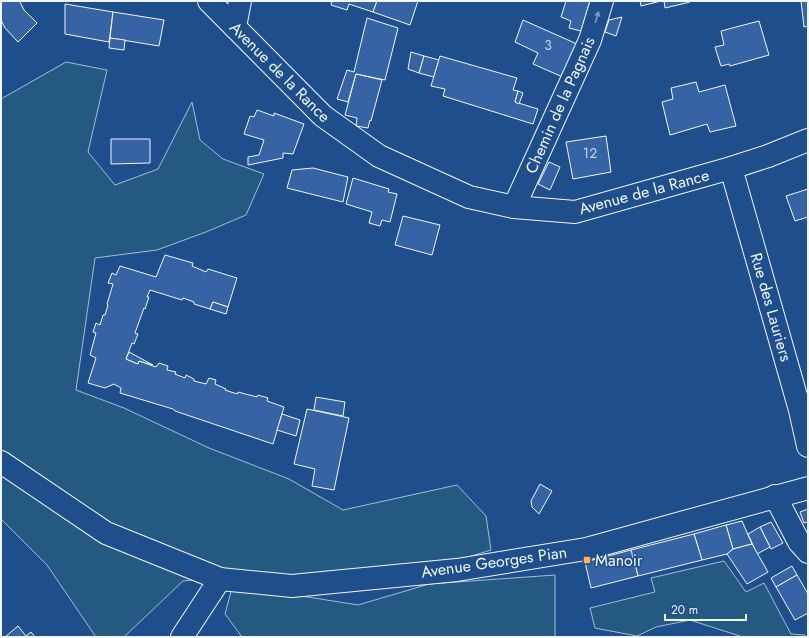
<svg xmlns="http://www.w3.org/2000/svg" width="809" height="638" viewBox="0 0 809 638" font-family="Jost,sans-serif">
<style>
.green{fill:#245a82;stroke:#a8bbd7}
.building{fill:#3563a3;stroke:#f2f6ff}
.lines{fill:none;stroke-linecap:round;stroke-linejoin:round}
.minor-casing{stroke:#f2f6ff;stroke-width:24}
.minor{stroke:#1f4e8c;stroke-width:22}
.oneway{fill:#7e9ac0}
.poi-dot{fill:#ffb74d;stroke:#1f4e8c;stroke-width:1.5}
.labels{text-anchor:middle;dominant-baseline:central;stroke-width:3;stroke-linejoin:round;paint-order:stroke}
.number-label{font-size:14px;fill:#c3d1e8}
.street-label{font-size:16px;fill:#f2f6ff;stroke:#1f4e8c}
.poi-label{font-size:16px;fill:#f2f6ff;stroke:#1f4e8c;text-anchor:start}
</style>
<rect width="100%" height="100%" fill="#1f4e8c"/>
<g class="green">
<polygon points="66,62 107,70 88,152 115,185 158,169 192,102 200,140 223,159 264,174 246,215 206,232 157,250 95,258 76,390 124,408 209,448 289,479 343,510 457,485 486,516 491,550 452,562 316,576 247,574 183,581 124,637 96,637 47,565 1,519 1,99"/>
<polygon points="724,561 746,592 764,583 791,634 805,635 806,637 743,637 690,620 656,627 637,636 595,628 590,608 655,592 651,578"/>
<polygon points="555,575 555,637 242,637 225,614 232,588 308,597 358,605 429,584"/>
</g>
<g class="building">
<polygon points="1,1 23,1 20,2 24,10 37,23 18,42 5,28 1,20"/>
<polygon points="332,1 377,1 373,12 349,4 347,10 331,5"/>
<polygon points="377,1 418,1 410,25 373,12"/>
<polygon points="566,1 590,1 581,31 569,28 571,21 561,17"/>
<polygon points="640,1 661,1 641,6"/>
<polygon points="664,1 689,1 690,2 665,8"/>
<polygon points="801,1 808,1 808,26 804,27"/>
<polygon points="65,4 113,12 109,42 65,34"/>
<polygon points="113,12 164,20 159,46 110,38"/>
<polygon points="622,17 616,36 605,32 609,20"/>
<polygon points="367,18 398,28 385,80 356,74 348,102 337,99 347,70 354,72"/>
<polygon points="523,20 577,44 565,78 533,64 538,53 515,42"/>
<polygon points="759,21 769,55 730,66 729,64 721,66 715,47 724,45 721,31"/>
<polygon points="110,38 125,40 124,50 109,48"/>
<polygon points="411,52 424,56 419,73 408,69"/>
<polygon points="424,56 439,60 434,77 419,73"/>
<polygon points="440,56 517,78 513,90 518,91 515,102 538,109 533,124 443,96 445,89 431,86"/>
<polygon points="356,74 382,80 371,121 370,120 368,128 356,126 357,118 345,115"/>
<polygon points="696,82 699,92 725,85 736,126 710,132 707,124 670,135 662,102 673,99 671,88"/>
<polygon points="518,91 523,93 519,104 515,102"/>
<polygon points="257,110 274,116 274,113 304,124 293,154 283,153 283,158 248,165 248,157 259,155 264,140 244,134 250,116 254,117"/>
<polygon points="606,136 611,172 573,179 566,142"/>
<polygon points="111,139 150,139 150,163 111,164"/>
<polygon points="549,162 560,167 550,190 538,184"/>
<polygon points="313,168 348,177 343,202 287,188 292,170"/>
<polygon points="353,178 389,189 388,192 397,194 390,222 382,220 380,226 369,223 372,212 346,204"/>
<polygon points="808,189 808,217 795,221 786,196"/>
<polygon points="403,216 440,225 432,255 395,245"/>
<polygon points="165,255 193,263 192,266 206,272 208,269 237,278 228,307 213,302 210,309 194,304 194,302 183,298 182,300 150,290 147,297 149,297 145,309 144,308 135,333 138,334 134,344 132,343 126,359 138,364 139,361 156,367 159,363 168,366 167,370 176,372 175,374 185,378 186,375 194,379 194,381 206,384 209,378 216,380 215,384 226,389 225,390 237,394 238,392 257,397 258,395 268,398 267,401 284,407 273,444 175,411 173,409 120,393 121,388 114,384 105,388 88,383 96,358 90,355 96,333 93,332 96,323 100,325 103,315 105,315 108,305 107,304 113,284 108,283 112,273 116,275 120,266 156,277"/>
<polygon points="213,302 228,307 226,314 210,309"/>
<polygon points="129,352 153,365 139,361 138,364 126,359"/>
<polygon points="316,397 345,402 343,416 314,410"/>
<polygon points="307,409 349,418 334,490 312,486 315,469 294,464"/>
<polygon points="282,414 300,420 296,436 277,430"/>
<polygon points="540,484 552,491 539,514 532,507 531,501"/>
<polygon points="808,509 808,522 804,523 800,512"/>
<polygon points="742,521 752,544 733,549 726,525"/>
<polygon points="771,522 783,543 771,549 760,527"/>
<polygon points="726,525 733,549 727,554 702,560 694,534"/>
<polygon points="760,527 770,547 757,554 748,534"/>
<polygon points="694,534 702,560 638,576 631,550"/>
<polygon points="752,544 768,572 747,584 727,554 733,549"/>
<polygon points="631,550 638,576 591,588 585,562"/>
<polygon points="792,566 797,575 776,587 771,578"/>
<polygon points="797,575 808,594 808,613 795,620 776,587"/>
<polygon points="18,626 26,636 31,632 35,637 5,637"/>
</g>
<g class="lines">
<defs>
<g id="minor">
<polyline points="209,1 323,116 379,156 469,197 514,207 575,212 731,168 768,156 808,140"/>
<polyline points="235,27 240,1"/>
<polyline points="731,168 800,410 808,446"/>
<polyline points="514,207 590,40 602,1"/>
<polyline points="1,462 106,533 220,579 292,586 457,570 586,549 808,488"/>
<polyline points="775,496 799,542 808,552"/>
<polyline points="182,637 220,579"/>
</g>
</defs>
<use href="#minor" class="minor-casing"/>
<use href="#minor" class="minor"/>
</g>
<defs><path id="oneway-solid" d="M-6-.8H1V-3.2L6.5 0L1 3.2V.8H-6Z"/></defs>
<use class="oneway" href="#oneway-solid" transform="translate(597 17) rotate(-73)"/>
<rect class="poi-dot" x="583" y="556" width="8" height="8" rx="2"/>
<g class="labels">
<g class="number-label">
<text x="548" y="45">3</text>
<text x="590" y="153">12</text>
</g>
<g class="street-label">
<text transform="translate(280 72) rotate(45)">Avenue de la Rance</text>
<text transform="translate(560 105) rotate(-66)">Chemin de la Pagnais</text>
<text transform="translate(644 192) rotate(-15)">Avenue de la Rance</text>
<text transform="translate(771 307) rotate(74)">Rue des Lauriers</text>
<text transform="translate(494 562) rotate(-8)">Avenue Georges Pian</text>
</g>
<g class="poi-label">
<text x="595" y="560">Manoir</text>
</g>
</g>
<rect width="809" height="638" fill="none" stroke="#f2f6ff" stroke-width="4"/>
<path d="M665 614v6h81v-6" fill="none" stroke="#f2f6ff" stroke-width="2"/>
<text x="671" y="614" font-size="12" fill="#f2f6ff" stroke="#1f4e8c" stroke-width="3" paint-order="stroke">20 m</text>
</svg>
